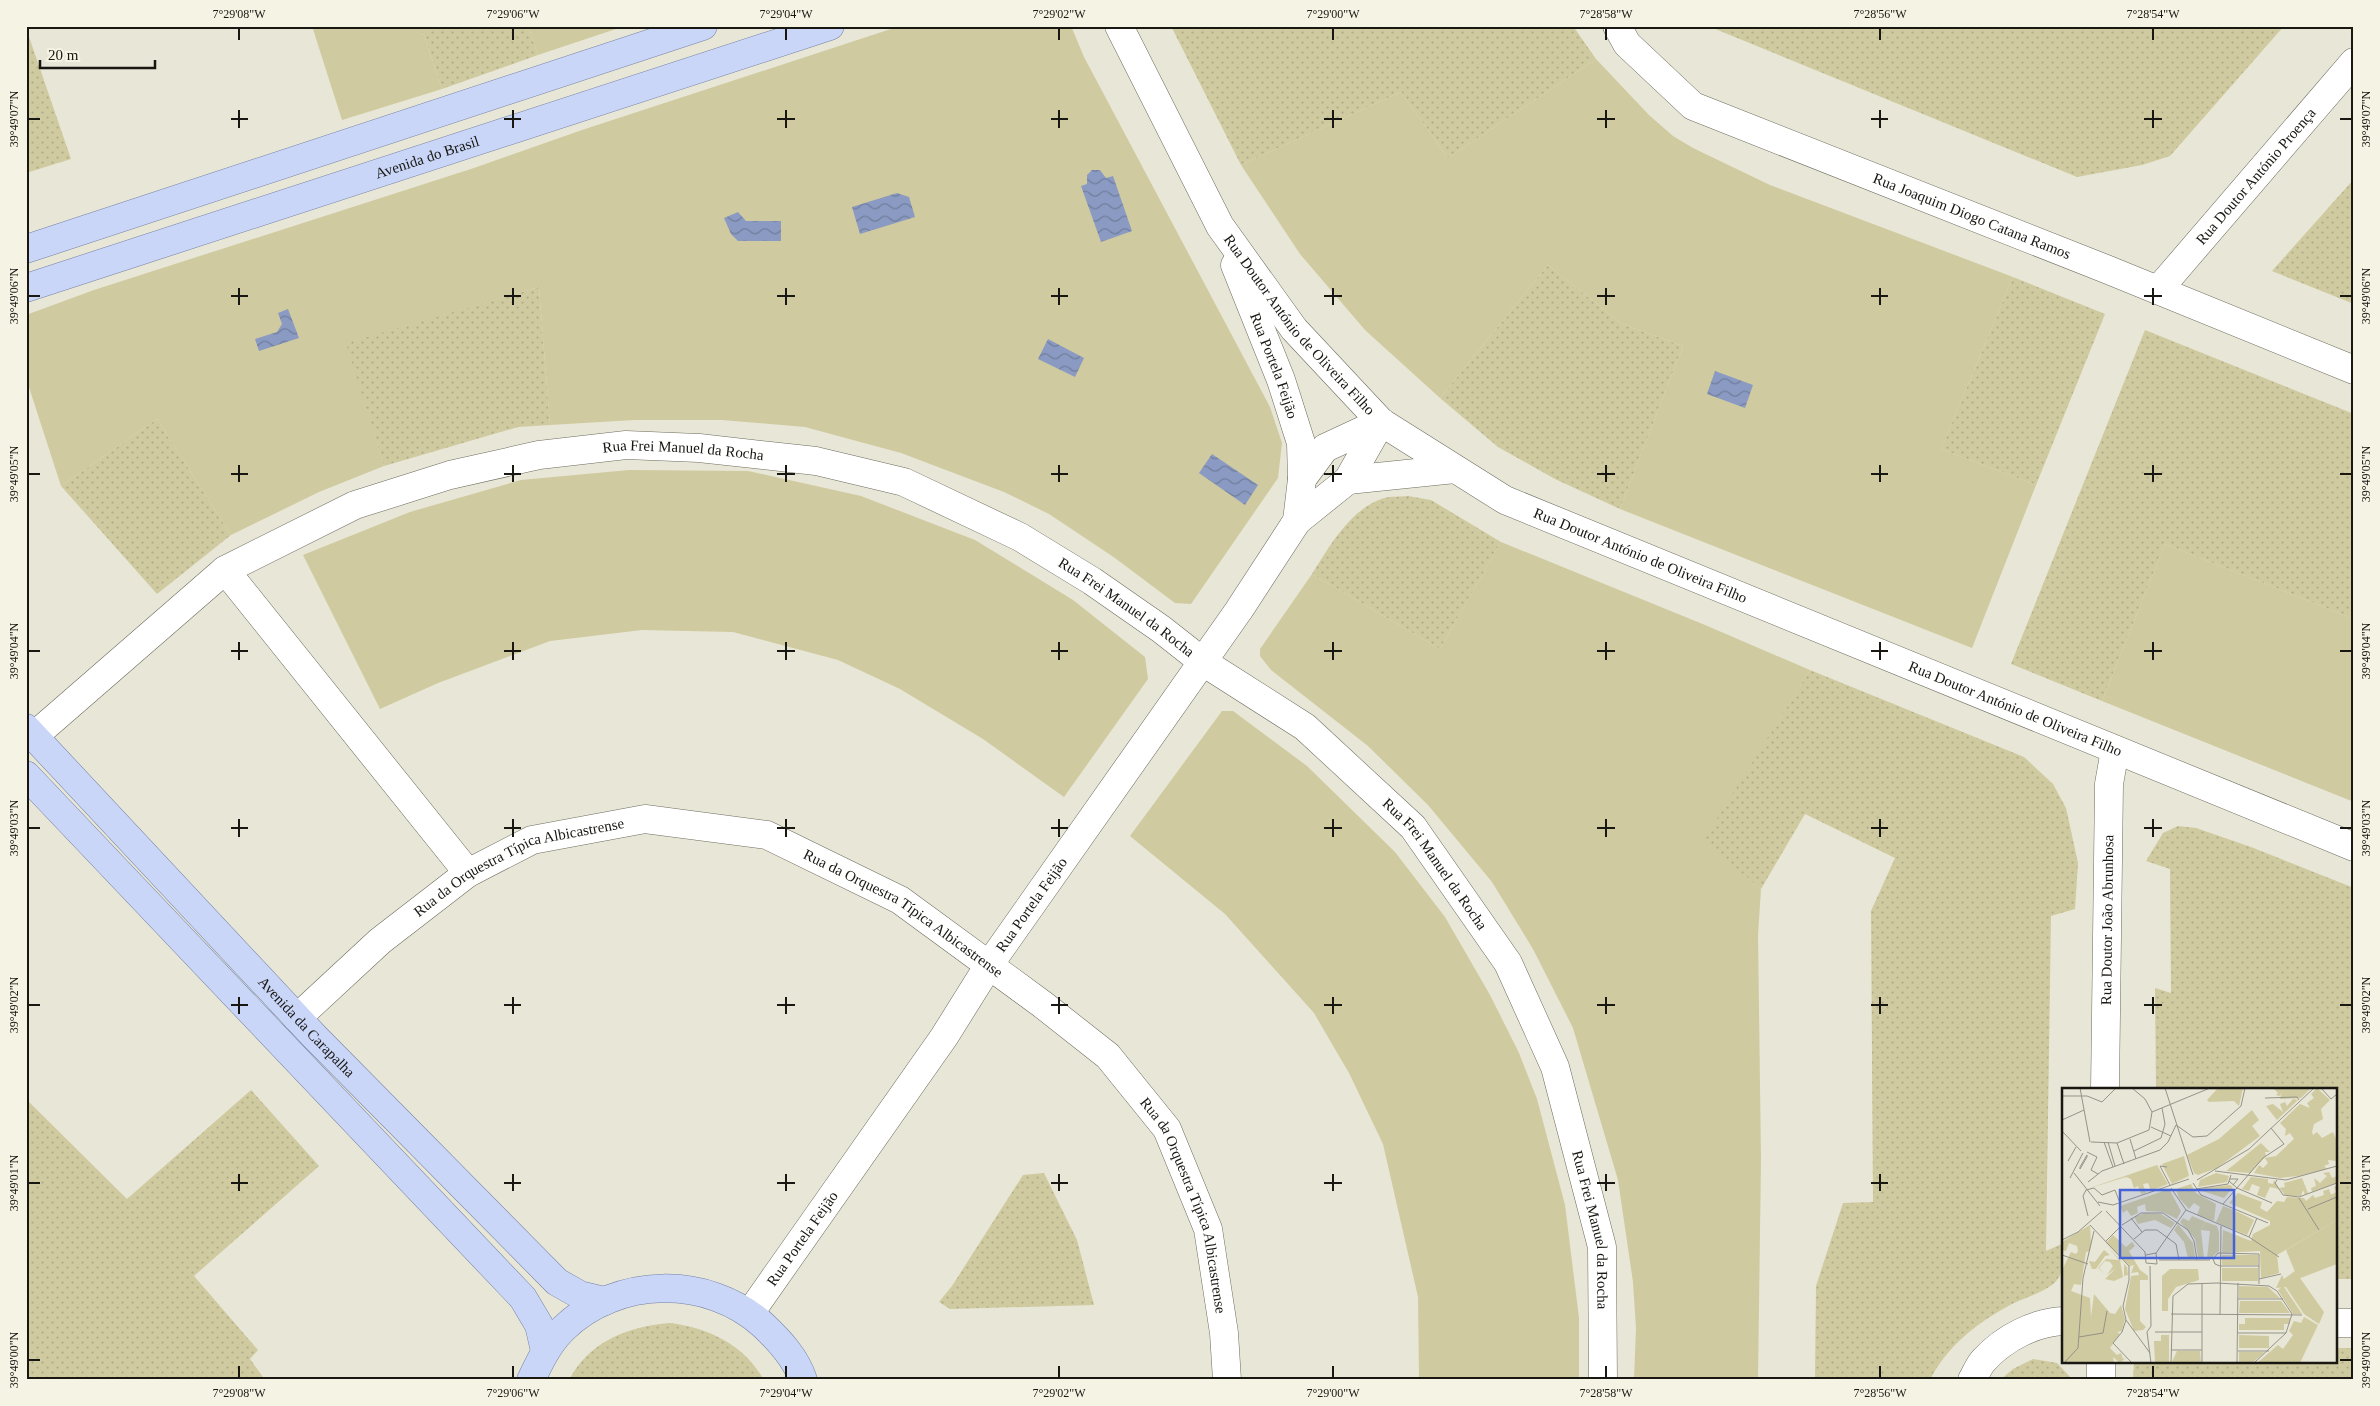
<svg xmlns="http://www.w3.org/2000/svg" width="2380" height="1406" viewBox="0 0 2380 1406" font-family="'Times New Roman',serif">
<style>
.grass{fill:url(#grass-dots)}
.garden{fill:#cfca9f}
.water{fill:url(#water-waves)}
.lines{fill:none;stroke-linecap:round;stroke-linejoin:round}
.minor-casing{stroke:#6d6c5e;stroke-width:29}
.major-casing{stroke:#7482a4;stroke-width:29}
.minor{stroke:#fff;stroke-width:28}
.major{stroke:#cad6f8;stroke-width:28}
.ticks{fill:none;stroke:#181712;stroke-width:2}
.labels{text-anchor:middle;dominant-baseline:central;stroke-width:4;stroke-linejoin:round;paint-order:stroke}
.street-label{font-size:15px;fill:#181712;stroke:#f5f3e4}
.inset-road{fill:none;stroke:#959388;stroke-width:1}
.view{fill:#4563d6;fill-opacity:0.15;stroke:#4563d6;stroke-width:2.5}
.inset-edge{fill:none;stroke:#181712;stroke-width:2.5}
.neatline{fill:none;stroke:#181712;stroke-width:2}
.ticks-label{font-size:12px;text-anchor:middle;fill:#181712}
</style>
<defs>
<pattern id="grass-dots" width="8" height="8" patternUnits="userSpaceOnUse" patternTransform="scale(1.25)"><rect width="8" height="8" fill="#cfca9f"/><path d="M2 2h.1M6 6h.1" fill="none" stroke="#b1ad88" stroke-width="1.8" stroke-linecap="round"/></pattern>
<pattern id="water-waves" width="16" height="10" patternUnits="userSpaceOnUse" patternTransform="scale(1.25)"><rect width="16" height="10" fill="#8a9ac2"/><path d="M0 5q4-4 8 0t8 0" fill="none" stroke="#707d9c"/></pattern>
</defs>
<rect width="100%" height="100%" fill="#e8e6d6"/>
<g class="grass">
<polygon points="421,26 528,26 538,55 442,89"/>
<polygon points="1171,26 1573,26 1596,59 1448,158 1401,92 1241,165"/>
<polygon points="1708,26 2284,26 2170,156 2142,165 2077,177"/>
<polygon points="26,28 71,159 26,173"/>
<polygon points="2354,179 2354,304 2272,271"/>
<polygon points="1548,265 1622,324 1683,346 1620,509 1555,479 1498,447 1440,398"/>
<polygon points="2013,277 2105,314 2036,485 1941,449"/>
<polygon points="539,287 550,425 518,427 384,466 345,343"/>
<polygon points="2145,330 2354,414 2354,619 2165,544 2102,701 2011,664"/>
<polygon points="157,419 231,535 157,594 61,486"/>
<path d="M1408 496 1431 500 1501 542 1440 649 1312 574C1329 547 1351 508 1384 498 1391 496 1400 497 1408 496Z"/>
<path d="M1810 670 2024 757 2053 784 2066 808 2078 863 2075 909 2051 916 2046 1251 2064 1243C2064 1258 2065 1275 2052 1285 2040 1294 2023 1298 2010 1305 1977 1323 1947 1346 1930 1380H1815L1816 1286 1843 1203 1873 1202 1871 911 1895 858 1805 814 1761 889 1702 841Z"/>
<polygon points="2178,826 2196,828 2251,847 2354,888 2354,1279 2336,1279 2336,1090 2156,1090 2155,988 2171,993 2170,869 2146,861 2163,833"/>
<polygon points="251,1090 319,1166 194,1276 258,1350 250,1359 265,1380 26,1380 26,1099 127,1199"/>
<polygon points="1044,1173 1077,1240 1094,1305 950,1309 939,1302 952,1286 1023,1175"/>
<path d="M670 1323C709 1328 743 1344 764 1380H569C589 1341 630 1326 670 1323Z"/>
<polygon points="2336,1348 2354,1348 2354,1380 2133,1380 2134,1362 2336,1362"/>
<polygon points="2033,1359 2057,1363 2073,1380 2000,1380 2013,1369"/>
</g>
<g class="garden">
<polygon points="312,26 421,26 442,89 342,120"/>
<polygon points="528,26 625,26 538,55"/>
<polygon points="900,26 1071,26 1084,57 1270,407 1282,443 1278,478 1191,604 1175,603 1115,558 1049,514 1004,492 901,453 805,427 722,420 634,420 550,425 539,287 346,343 384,466 319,492 231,535 157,419 61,486 26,378 26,315 94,290 474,168 582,130"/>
<polygon points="1596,59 1649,115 1673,136 1693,148 1770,185 2013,277 1941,449 2036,485 1972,648 1620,509 1683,346 1622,324 1548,265 1440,398 1365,330 1300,254 1241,165 1401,92 1448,158"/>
<polygon points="629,470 748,471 861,496 975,540 1073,600 1145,657 1148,679 1064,797 983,739 900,689 838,660 733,632 642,630 550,641 438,683 380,709 303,555 410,512 521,480"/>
<polygon points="1501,542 1705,625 1810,670 1703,841 1761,889 1758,935 1761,1159 1758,1380 1634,1380 1636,1328 1633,1282 1618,1180 1573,1028 1533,949 1492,882 1428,805 1368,746 1271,670 1260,656 1260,649 1312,574 1440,649"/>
<polygon points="2165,544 2354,619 2354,802 2102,701"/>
<polygon points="1222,711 1233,711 1307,766 1395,852 1445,917 1490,995 1519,1053 1537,1099 1565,1205 1579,1318 1579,1380 1419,1380 1418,1297 1383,1144 1349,1073 1314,1013 1225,914 1130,836"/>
</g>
<g class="water">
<polygon points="1092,170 1100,170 1106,178 1113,176 1132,231 1101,242 1081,186 1087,184 1087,175"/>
<polygon points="897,193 909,197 915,217 860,234 852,207"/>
<polygon points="738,212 746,221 781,221 781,241 738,241 731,234 724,218"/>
<polygon points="288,309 299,338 259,351 255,339 277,332 282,324 278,313"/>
<polygon points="1048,339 1084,358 1075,377 1038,359"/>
<polygon points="1715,371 1753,385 1745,408 1707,394"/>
<polygon points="1212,454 1258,485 1245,505 1199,473"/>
</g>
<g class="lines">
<defs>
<g id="minor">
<path id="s1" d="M1119 26 1220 226 1294 329 1381 422 1505 500 2354 847"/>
<path id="s2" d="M1617 26 1627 44 1693 106 2106 269 2354 370"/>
<path id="s3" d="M1235 265 1281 380 1301 443 1302 479 1297 521"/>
<path id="s4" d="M2158 290 2354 62"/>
<polyline points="1302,479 1325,448 1381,422"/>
<polyline points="1348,480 1455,469"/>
<polyline points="225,570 468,873"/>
<path id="s5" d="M34 736 225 570 355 505 450 475 539 455 626 445 699 448 816 461 904 482 1020 537 1092 581 1161 629 1203 662 1305 727 1413 827 1508 963 1555 1067 1602 1247 1603 1380"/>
<path id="s6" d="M297 1018 380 941 468 873 532 840 645 819 767 835 900 900 1042 1004 1108 1056 1167 1129 1208 1229 1224 1333 1227 1380"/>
<path id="s7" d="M2105 1090 2109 784 2115 750"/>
<path id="s8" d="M750 1313 944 1037 989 965 1239 610 1297 521 1348 480 1381 422"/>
<polyline points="2336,1323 2354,1323"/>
<path d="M1972 1380C1976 1373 1979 1365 1984 1360 2004 1338 2035 1322 2064 1321"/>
<polyline points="2101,1380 2101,1362"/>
</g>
<g id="major">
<polyline points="26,249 703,26"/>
<path id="s9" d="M26 288 830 26"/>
<path id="s10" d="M26 728 315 1037 557 1282 580 1295 605 1301"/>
<polyline points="26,775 523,1298 539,1325 545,1351"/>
<path d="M531 1380C540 1361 548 1344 563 1329 617 1276 708 1275 763 1325 779 1340 796 1358 803 1380"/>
</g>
</defs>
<use href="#minor" class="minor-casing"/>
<use href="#major" class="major-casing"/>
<use href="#minor" class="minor"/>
<use href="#major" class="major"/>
</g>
<path class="ticks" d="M239 28V40M513 28V40M786 28V40M1059 28V40M1333 28V40M1606 28V40M1880 28V40M2153 28V40M239 110V128M513 110V128M786 110V128M1059 110V128M1333 110V128M1606 110V128M1880 110V128M2153 110V128M28 119H40M231 119H248M504 119H521M777 119H795M1051 119H1068M1324 119H1342M1597 119H1615M1871 119H1888M2144 119H2162M2340 119H2352M239 288V305M513 288V305M786 288V305M1059 288V305M1333 288V305M1606 288V305M1880 288V305M2153 288V305M28 296H40M231 296H248M504 296H521M777 296H795M1051 296H1068M1324 296H1342M1597 296H1615M1871 296H1888M2144 296H2162M2340 296H2352M239 465V482M513 465V482M786 465V482M1059 465V482M1333 465V482M1606 465V482M1880 465V482M2153 465V482M28 474H40M231 474H248M504 474H521M777 474H795M1051 474H1068M1324 474H1342M1597 474H1615M1871 474H1888M2144 474H2162M2340 474H2352M239 642V660M513 642V660M786 642V660M1059 642V660M1333 642V660M1606 642V660M1880 642V660M2153 642V660M28 651H40M231 651H248M504 651H521M777 651H795M1051 651H1068M1324 651H1342M1597 651H1615M1871 651H1888M2144 651H2162M2340 651H2352M239 819V837M513 819V837M786 819V837M1059 819V837M1333 819V837M1606 819V837M1880 819V837M2153 819V837M28 828H40M231 828H248M504 828H521M777 828H795M1051 828H1068M1324 828H1342M1597 828H1615M1871 828H1888M2144 828H2162M2340 828H2352M239 997V1014M513 997V1014M786 997V1014M1059 997V1014M1333 997V1014M1606 997V1014M1880 997V1014M2153 997V1014M28 1005H40M231 1005H248M504 1005H521M777 1005H795M1051 1005H1068M1324 1005H1342M1597 1005H1615M1871 1005H1888M2144 1005H2162M2340 1005H2352M239 1174V1191M513 1174V1191M786 1174V1191M1059 1174V1191M1333 1174V1191M1606 1174V1191M1880 1174V1191M28 1183H40M231 1183H248M504 1183H521M777 1183H795M1051 1183H1068M1324 1183H1342M1597 1183H1615M1871 1183H1888M2340 1183H2352M28 1360H40M2340 1360H2352M239 1366V1378M513 1366V1378M786 1366V1378M1059 1366V1378M1333 1366V1378M1606 1366V1378M1880 1366V1378M2153 1366V1378"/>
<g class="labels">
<g class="street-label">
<text stroke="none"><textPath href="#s9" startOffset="422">Avenida do Brasil</textPath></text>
<text stroke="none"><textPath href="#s4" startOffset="150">Rua Doutor António Proença</textPath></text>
<text stroke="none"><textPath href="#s2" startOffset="411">Rua Joaquim Diogo Catana Ramos</textPath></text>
<text stroke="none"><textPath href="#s1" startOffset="351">Rua Doutor António de Oliveira Filho</textPath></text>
<text stroke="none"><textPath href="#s3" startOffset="108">Rua Portela Feijão</textPath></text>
<text stroke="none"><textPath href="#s5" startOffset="734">Rua Frei Manuel da Rocha</textPath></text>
<text stroke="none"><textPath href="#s1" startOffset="771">Rua Doutor António de Oliveira Filho</textPath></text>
<text stroke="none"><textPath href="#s5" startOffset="1214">Rua Frei Manuel da Rocha</textPath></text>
<text stroke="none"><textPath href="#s1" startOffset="1176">Rua Doutor António de Oliveira Filho</textPath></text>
<text stroke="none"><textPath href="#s5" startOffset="1619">Rua Frei Manuel da Rocha</textPath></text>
<text stroke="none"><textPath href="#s6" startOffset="274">Rua da Orquestra Típica Albicastrense</textPath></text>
<text stroke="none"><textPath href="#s8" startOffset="496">Rua Portela Feijão</textPath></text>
<text stroke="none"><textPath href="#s6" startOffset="692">Rua da Orquestra Típica Albicastrense</textPath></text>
<text stroke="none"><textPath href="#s7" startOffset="170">Rua Doutor João Abrunhosa</textPath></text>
<text stroke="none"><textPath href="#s10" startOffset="410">Avenida da Carapalha</textPath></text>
<text stroke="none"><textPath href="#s6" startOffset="1114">Rua da Orquestra Típica Albicastrense</textPath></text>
<text stroke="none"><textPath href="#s5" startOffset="2024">Rua Frei Manuel da Rocha</textPath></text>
<text stroke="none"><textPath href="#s8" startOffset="91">Rua Portela Feijão</textPath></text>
</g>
</g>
<g transform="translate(2062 1088)">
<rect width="275" height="275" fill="#e8e6d6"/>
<path d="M156 0H181L177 18 172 13 147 14 145 12ZM249 0 239 10 221 11H218L220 4 218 8 214 7 216 5 212 1ZM255 0 268 12 259 21 261 31 252 36 250 44 251 47 255 44 260 50 271 44 275 53V73L266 72 267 76 262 78 265 81 236 88 218 90 192 85 197 77 201 80 206 75 203 70 214 68 232 51 228 45 223 48 224 41 218 35 238 16 248 20 245 15 252 10 249 6ZM231 11 236 12 215 32 204 18 211 16 221 24 218 16 223 14 225 18ZM190 22 197 32 190 38 198 48 155 80 136 87 132 85 125 67 157 51ZM199 55 208 64H203L204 68 188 85 164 83ZM122 68 127 88 110 96 100 76ZM95 77 106 96 89 103 86 95 81 96 84 105 79 106 76 98 72 100 69 91 64 89 25 101ZM267 84 270 90 275 88V95L250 104 249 100 254 98 252 90 258 95 265 88 261 85ZM154 85 167 88 165 94 136 99 138 92ZM189 89 206 91V95L211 96 212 92 217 101 208 99 203 110 195 107 198 99 190 96 187 103 180 101ZM240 90 246 105 243 107 241 102 239 108H224L217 100 223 99 222 95ZM129 96 134 105 127 110H117L114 101ZM168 97 171 99 162 110 140 103 141 100ZM275 97V132L215 167 217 185 199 190 198 163 160 165 161 142 189 153 191 146 208 137V133L167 115 176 105 200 114 198 120 205 124 215 113 222 114 225 109 242 110 244 113 251 107 253 110 262 107 261 103 267 101 269 107 274 104 272 99ZM161 118 174 123 171 132 158 136 154 134ZM144 134 155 138 157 144V163L149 170H145L148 143 139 142ZM28 137 29 156 28 163 24 164 19 197 12 196 9 203 28 210 29 229 32 206 48 225 53 226 59 217 63 231 60 243 55 244 58 246 48 260 55 267 59 265 61 271 64 270 58 275 51 269 52 275H0V182L9 164 14 166 16 163 15 158 7 155 4 163 0 162V154ZM51 147 64 159 70 154 73 158 67 163 78 182 86 188V192H78V233L84 239 81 242 72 243 63 221 69 188 77 187 76 184 69 185 72 177 68 178 44 155ZM46 159 65 179 66 187 62 188V176L58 172 61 189 52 193 43 191 54 180 45 187 51 178 48 174 43 173 37 180 43 186 36 180 44 171 57 172ZM42 162 48 167 43 168 34 181H30L27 173 33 174ZM160 167H196V177H160ZM160 180H196V193H160ZM108 181H115V190H135L133 182 136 181 137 192 114 199 106 211V223H100V188ZM233 183 262 224 257 236 242 226 224 199 214 200 220 187 222 191ZM242 229 256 237 238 275H195L216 257 221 261 231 247 227 243 232 233 239 235ZM183 230H204V242H177V236H183ZM177 247 207 248V260H177Z" fill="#cfca9f"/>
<path d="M107 101 119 123 115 131 101 124 84 123 83 116 75 119 76 125 69 128 65 122 61 125 58 118ZM134 105 154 116 152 133 135 127 138 119 132 115 127 121 117 110ZM174 123 192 132 185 147 158 136 161 128 171 132ZM83 125 99 126 113 135 109 140 93 132 76 136 72 129ZM130 128 144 134 139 142 142 170 136 169 133 151 118 134 121 130 127 133ZM275 132V176L236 191 224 162ZM116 136 131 155 133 169 126 170 122 154 112 142ZM115 181H136L133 183 136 190H115ZM177 198 206 199 218 210H177ZM221 198 222 199 240 226H231L216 202ZM178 213H219L228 225H177ZM204 230H228V236H222V242H204ZM99 247H107V275H93L92 253H99ZM115 263H138L139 275 110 274ZM177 264H201L202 265 190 275H177Z" fill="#cfca9f"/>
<path class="inset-road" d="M18 0 28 54M103 0 131 87M259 0 269 11 275 6M0 8H25L40 14 54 0M203 10 235 9 237 12M90 24 148 0M0 32 22 22M89 39 109 48M0 43 19 63M68 51 74 71M29 54 55 55 87 42 90 24 83 11 70 0M42 54 51 79M46 54 53 78M55 55 62 76M72 63 99 50 103 36 100 20M25 64 35 69 29 82 36 86M25 67V69L18 81V79ZM6 73 14 59M105 79 98 78 108 97M153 83 224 92 275 78M12 85 38 118M8 90 21 65M168 91H176L171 97M135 92 187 61 252 0M215 92 213 95 221 107 237 109 275 95M167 93 175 100 210 115M26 94 40 83 98 62 106 54 114 37 131 49 145 48 179 18 183 0M131 95 139 107 206 135M109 100 124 122 187 149 217 169M134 101 166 96 169 87M237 110 257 142M36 114 51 117 127 91M161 116 201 70 222 56 209 40M246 121 275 109M44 123 83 164 84 175 95 176 94 165 84 167M26 128 21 108 24 102 32 100 40 107 53 102 58 115M69 130 80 144M28 137 67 178V192L61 218 64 232 88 265M60 137 79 125H101L126 142 132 153 135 172M187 149 195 130M72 151 83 142H95L114 156 117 172M0 152 16 144 40 123M43 154 58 139M94 165 124 122M0 167 26 176M97 172H148M88 178 89 238 85 244 89 275M197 178H158L153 176 151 171 156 165 197 166V196M197 191 219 186M176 211H221M109 226 240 227M158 227 159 138M64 232 60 244 51 255 70 275M0 234V255M93 244H140M176 245H224M17 249 41 245 45 223M109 262H140M176 263H207M2 275 16 260 21 190 32 143M109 275 111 208 126 196 155 195 207 198 215 203 230 226 224 245 192 275M140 275V195M175 275 176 195"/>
<path class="view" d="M58 102H172V170H58Z"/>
<rect width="275" height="275" class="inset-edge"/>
</g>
<rect width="2380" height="1406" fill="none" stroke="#f5f3e4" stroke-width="55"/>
<path d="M40 60v8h115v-8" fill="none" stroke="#181712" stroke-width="2.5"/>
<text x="48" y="60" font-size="15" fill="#181712" stroke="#f5f3e4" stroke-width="4" paint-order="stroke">20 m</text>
<rect x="28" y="28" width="2324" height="1350" class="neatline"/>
<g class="ticks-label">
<text x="239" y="18">7°29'08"W</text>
<text x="513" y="18">7°29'06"W</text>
<text x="786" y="18">7°29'04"W</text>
<text x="1059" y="18">7°29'02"W</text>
<text x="1333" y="18">7°29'00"W</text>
<text x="1606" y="18">7°28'58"W</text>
<text x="1880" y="18">7°28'56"W</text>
<text x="2153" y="18">7°28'54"W</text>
<text transform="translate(14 119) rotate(-90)" y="4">39°49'07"N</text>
<text transform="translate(2366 119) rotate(-90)" y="4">39°49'07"N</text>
<text transform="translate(14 296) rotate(-90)" y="4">39°49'06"N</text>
<text transform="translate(2366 296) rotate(-90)" y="4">39°49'06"N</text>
<text transform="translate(14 474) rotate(-90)" y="4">39°49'05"N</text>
<text transform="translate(2366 474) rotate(-90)" y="4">39°49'05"N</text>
<text transform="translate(14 651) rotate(-90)" y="4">39°49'04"N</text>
<text transform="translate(2366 651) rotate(-90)" y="4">39°49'04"N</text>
<text transform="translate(14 828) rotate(-90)" y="4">39°49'03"N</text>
<text transform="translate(2366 828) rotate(-90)" y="4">39°49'03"N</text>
<text transform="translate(14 1005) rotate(-90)" y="4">39°49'02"N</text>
<text transform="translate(2366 1005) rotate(-90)" y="4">39°49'02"N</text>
<text transform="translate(14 1183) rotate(-90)" y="4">39°49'01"N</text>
<text transform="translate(2366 1183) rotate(-90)" y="4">39°49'01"N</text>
<text transform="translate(14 1360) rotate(-90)" y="4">39°49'00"N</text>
<text transform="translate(2366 1360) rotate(-90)" y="4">39°49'00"N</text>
<text x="239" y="1397">7°29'08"W</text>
<text x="513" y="1397">7°29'06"W</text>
<text x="786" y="1397">7°29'04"W</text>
<text x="1059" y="1397">7°29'02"W</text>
<text x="1333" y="1397">7°29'00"W</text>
<text x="1606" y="1397">7°28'58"W</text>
<text x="1880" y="1397">7°28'56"W</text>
<text x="2153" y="1397">7°28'54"W</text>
</g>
</svg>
